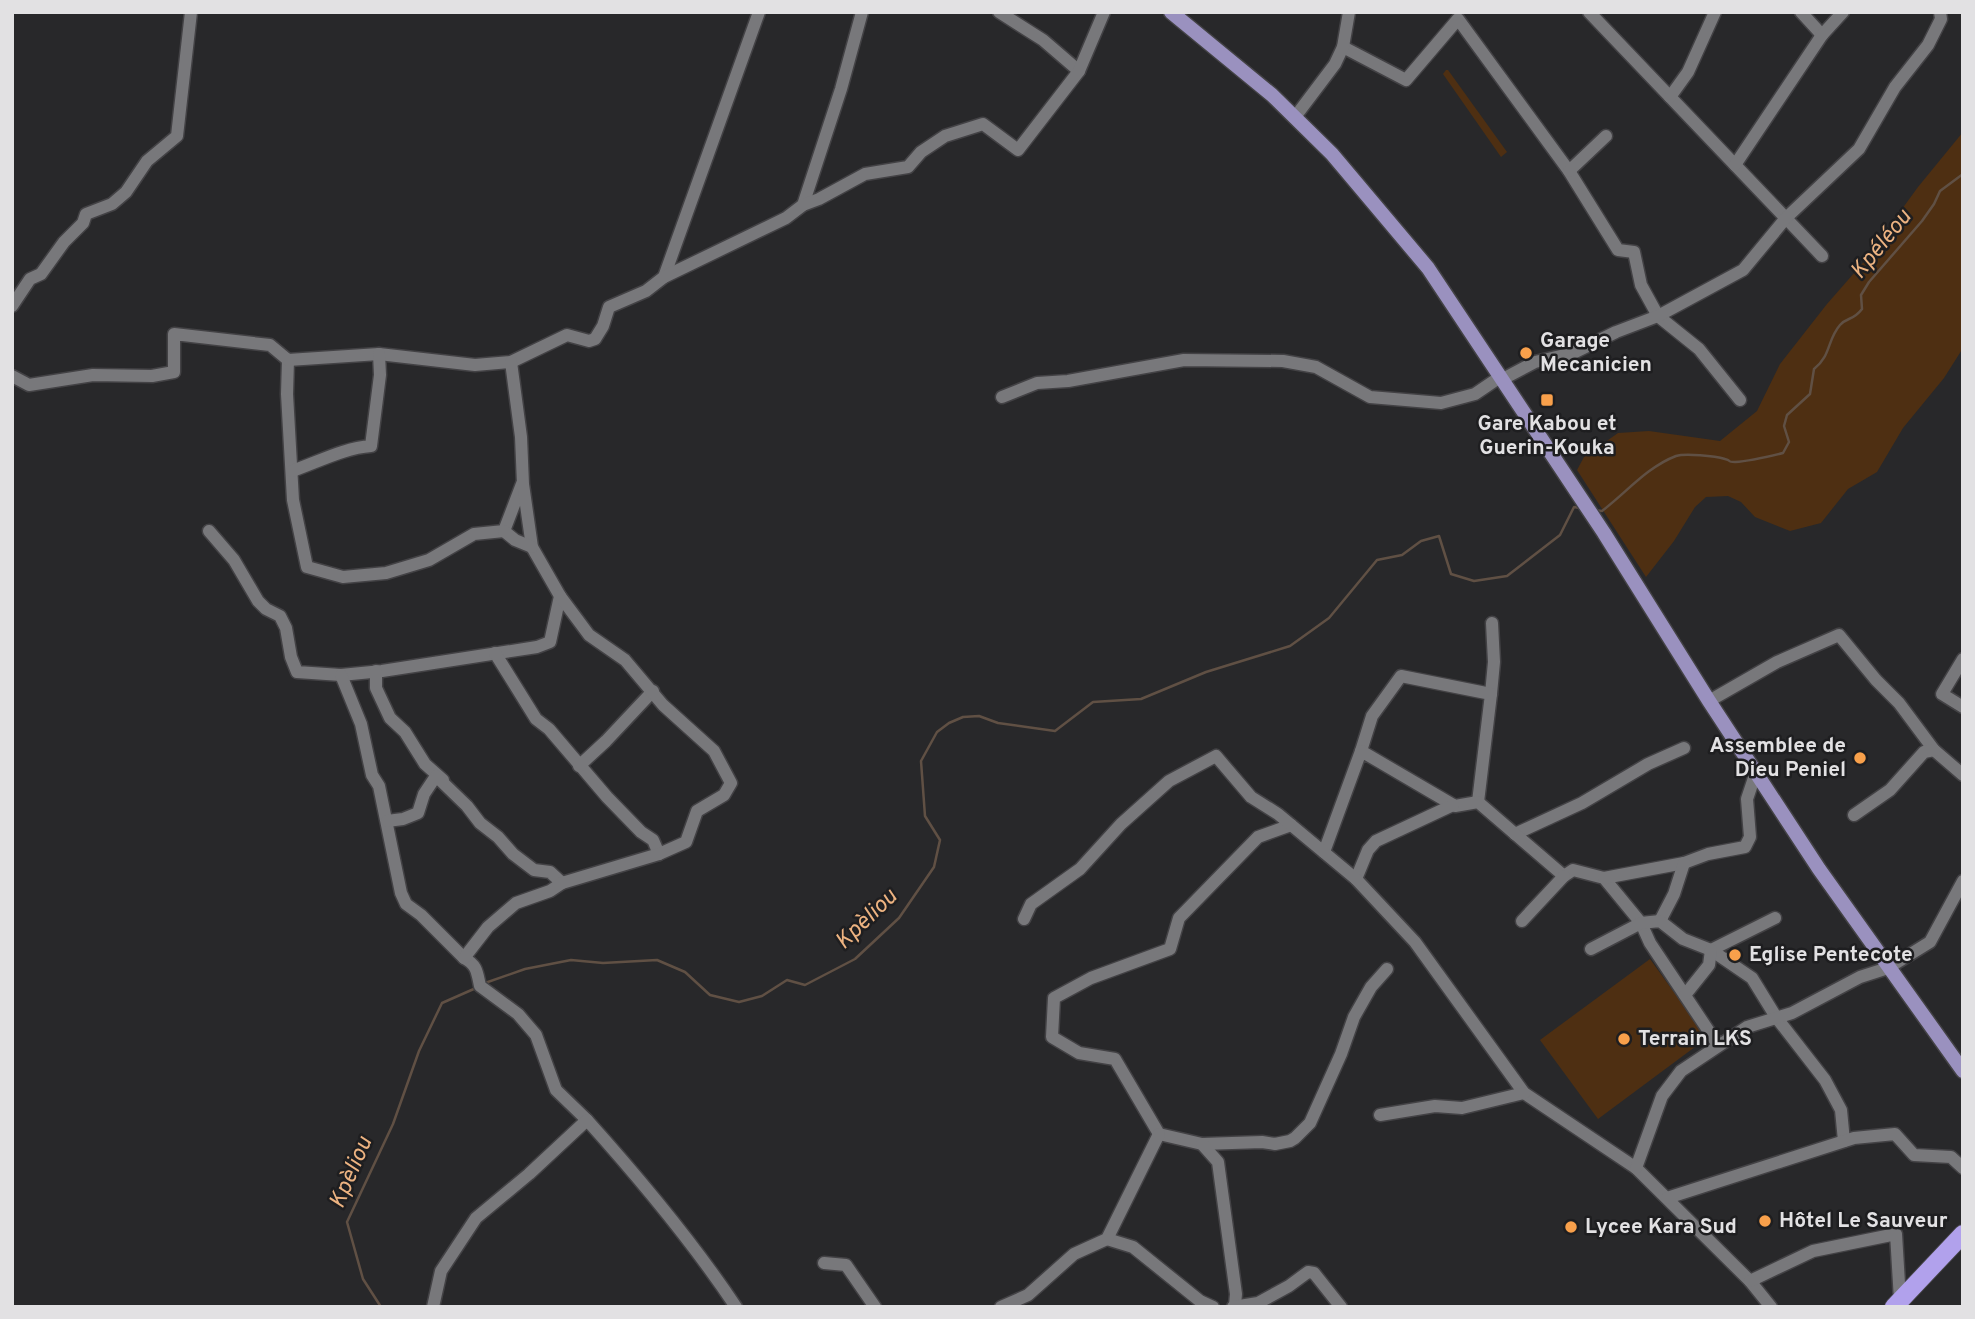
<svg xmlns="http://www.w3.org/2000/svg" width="1975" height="1319" viewBox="0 0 1975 1319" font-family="Overpass,sans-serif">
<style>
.green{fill:#4e2f12}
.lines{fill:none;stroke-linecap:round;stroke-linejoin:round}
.stream{stroke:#605044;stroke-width:2.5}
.minor-casing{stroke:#434245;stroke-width:15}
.major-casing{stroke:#434245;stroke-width:17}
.highway-casing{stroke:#434245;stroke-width:20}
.minor{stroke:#78787b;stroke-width:12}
.major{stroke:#9a91bf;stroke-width:14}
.highway{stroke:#b1a1ec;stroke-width:18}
.poi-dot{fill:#f8a04b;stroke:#1e1e20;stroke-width:2.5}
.labels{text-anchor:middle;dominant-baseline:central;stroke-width:5;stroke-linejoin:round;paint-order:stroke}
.poi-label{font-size:21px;font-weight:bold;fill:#e2e1e3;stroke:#1e1e20;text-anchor:start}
.water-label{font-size:23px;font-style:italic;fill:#edb381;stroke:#1e1e20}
</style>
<rect width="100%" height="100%" fill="#28282a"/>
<g class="green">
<polygon points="1446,70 1448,70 1507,152 1501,157 1443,74"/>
<polygon points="1963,132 1963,348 1944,378 1903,428 1877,472 1848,489 1821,523 1790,531 1755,517 1741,502 1728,496 1706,497 1695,507 1674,541 1646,577 1577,470 1584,457 1618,433 1649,431 1720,441 1757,411 1780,364 1827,304 1862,264 1918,187"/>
<polygon points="1650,959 1707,1038 1598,1119 1540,1040"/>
</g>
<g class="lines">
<g class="stream">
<path d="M1594 510 1602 511C1626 493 1647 467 1676 456 1685 453 1715 456 1725 459 1733 461 1726 462 1735 462 1751 461 1767 457 1783 453L1789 442 1784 426 1787 415 1810 394 1814 369C1831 356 1827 340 1840 325 1847 317 1853 321 1862 309L1861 295 1869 282 1922 221 1934 204 1940 191 1963 174"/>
<polyline points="485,983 525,969 571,960 603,963 657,960 685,972 710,995 739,1002 762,996 787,980 805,985 855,959 899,918 934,867 940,840 925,816 921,761 937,732 949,723 963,717 979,716 998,723 1055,731 1093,702 1141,699 1206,672 1290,646 1329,618 1377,560 1402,555 1421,541 1439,536 1451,574 1474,581 1507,576 1560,535 1574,507 1580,508"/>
<polyline points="381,1307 363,1279 347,1222 393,1124 419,1051 442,1003 476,988"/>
</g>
<defs>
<g id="minor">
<polyline points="999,12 1043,40 1079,71"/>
<polyline points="1589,12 1822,256"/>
<polyline points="1801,12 1822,35"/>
<polyline points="1343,47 1406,80 1458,19 1569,171 1618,250 1634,252 1641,285 1658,316 1699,349 1740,400"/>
<polyline points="1670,97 1688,72 1715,12"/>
<polyline points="1295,117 1335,64 1343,47 1349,12"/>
<polyline points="1735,165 1822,35 1843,12"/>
<polyline points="1569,171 1606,136"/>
<polyline points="803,205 841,89 862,12"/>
<polyline points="664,277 759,12"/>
<polyline points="12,306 30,279 41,274 64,242 83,223 86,214 112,204 126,192 147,161 177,136 191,12"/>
<polyline points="288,360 287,394 293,500 307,567 343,577 386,573 429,560 474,534 504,531 522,484"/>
<polyline points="12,376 29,385 93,375 152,376 174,372 174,334 270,345 288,360 379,354 475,365 511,362 567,335 589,341 595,339 603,326 609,307 646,291 664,277 786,218 803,205 819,199 865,174 908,167 921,152 945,136 983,124 1018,150 1079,71 1104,12"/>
<polyline points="1501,380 1535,362 1573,353 1616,332 1658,316 1743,270 1786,218 1859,149 1895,87 1928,45 1941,19 1940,12"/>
<polyline points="1002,397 1037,383 1068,381 1184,360 1283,361 1316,367 1370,397 1441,403 1475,394 1500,377"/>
<path d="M292 471C318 462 344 448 371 446L380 375 379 354"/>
<polyline points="209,531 234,560 258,601 266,609 280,616 286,628 291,657 297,672 341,675 382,671 537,647 550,642 560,596 532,547 523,484 521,437 511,362"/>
<polyline points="504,531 515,540 532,547"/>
<polyline points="495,653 536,719 549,729 607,797 641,832 653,840 659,854"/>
<polyline points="1963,659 1942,694 1963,707"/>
<polyline points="376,671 376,688 390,718 405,732 425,764 443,780"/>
<path d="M341 675 361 724 372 775 379 786 401 893 406 904 421 915 464 958C477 965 477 972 480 986L518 1014 536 1035 556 1090 587 1120"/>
<polyline points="1491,694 1494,662 1492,623"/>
<polyline points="1709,701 1777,662 1839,635 1876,680 1899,703 1934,750 1963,775"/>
<polyline points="1361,751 1372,716 1401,676 1491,694 1478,802"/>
<polyline points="579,766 606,741 653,691"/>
<polyline points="1854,815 1890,790 1924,752 1934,750"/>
<polyline points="387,821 403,819 418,813 424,794 436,776 467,806 480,823 498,837 513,854 534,870 550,872 562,883"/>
<polyline points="1291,825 1258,837 1179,918 1170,949 1091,978 1054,998 1052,1037 1079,1053 1115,1059 1159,1134 1202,1144 1262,1142 1275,1144 1290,1141 1295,1138 1310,1123 1341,1054 1354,1017 1371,987 1387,969"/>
<polyline points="1515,834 1582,803 1648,764 1684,748"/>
<polyline points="1324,852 1361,751 1455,806 1478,802 1564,876 1573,870 1604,878 1641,923 1650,943 1718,1045"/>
<polyline points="1604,878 1684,863 1708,854 1745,847 1750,837 1747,799 1756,772"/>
<polyline points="1356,879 1368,850 1376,841 1453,805"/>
<polyline points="1024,919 1031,904 1080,869 1121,824 1169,781 1216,756 1251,797 1278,814 1356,879 1415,942 1524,1093 1636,1168 1750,1281 1771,1307"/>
<polyline points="1522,921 1564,876"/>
<polyline points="1660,921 1674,894 1684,863"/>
<polyline points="1591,949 1641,923 1660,921 1683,939 1711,950 1752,978 1776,1017 1825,1080 1841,1110 1844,1141"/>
<polyline points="1711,950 1775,918"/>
<polyline points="464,958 488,927 516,903 550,891 562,883 659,854 686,842 697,811 724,795 731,783 714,751 663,705 625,660 589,635 560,596"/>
<polyline points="1685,995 1709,965 1711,950"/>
<polyline points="1380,1115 1435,1106 1462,1108 1524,1093"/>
<polyline points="1202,1144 1218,1162 1236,1294 1235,1305"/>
<polyline points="1636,1168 1662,1096 1681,1071 1747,1027 1792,1013 1860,977 1888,968 1930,942 1963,881"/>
<polyline points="1667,1198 1854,1138 1895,1134 1914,1155 1951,1157 1963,1168"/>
<polyline points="1107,1239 1133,1247 1200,1301 1213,1307"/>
<polyline points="824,1263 846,1265 875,1307"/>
<polyline points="1750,1281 1813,1251 1896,1234 1900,1300"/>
<path d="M433 1307 441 1271 476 1218 529 1174 587 1120C640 1179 692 1241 736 1307"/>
<polyline points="1001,1307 1028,1295 1074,1254 1107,1239 1159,1134"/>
<polyline points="1233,1307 1258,1303 1289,1286 1308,1272 1314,1273 1341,1307"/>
</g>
<polyline id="major" points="1171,12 1272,95 1332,154 1428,268 1604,533 1709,701 1819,869 1963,1071"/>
<polyline id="highway" points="1894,1307 1963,1234"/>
</defs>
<use href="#minor" class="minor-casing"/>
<use href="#major" class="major-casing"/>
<use href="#highway" class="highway-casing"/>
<use href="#minor" class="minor"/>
<use href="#major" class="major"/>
<use href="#highway" class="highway"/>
</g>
<g class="poi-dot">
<circle cx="1526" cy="353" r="7"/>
<rect x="1540" y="393" width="14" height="14" rx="3.5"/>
<circle cx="1860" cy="758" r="7"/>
<circle cx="1735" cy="955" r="7"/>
<circle cx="1624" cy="1039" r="7"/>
<circle cx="1765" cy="1221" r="7"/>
<circle cx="1571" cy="1227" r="7"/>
</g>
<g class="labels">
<g class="poi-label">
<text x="1540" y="341">Garage<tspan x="1540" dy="24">Mecanicien</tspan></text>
<text x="1547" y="424" text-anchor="middle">Gare Kabou et<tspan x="1547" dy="24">Guerin-Kouka</tspan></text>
<text x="1846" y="746" text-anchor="end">Assemblee de<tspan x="1846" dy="24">Dieu Peniel</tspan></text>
<text x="1749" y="955">Eglise Pentecote</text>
<text x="1638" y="1039">Terrain LKS</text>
<text x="1779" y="1221">Hôtel Le Sauveur</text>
<text x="1585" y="1227">Lycee Kara Sud</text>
</g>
<g class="water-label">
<text transform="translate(1882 245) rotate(-51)">Kpéléou</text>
<text transform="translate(867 920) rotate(-44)">Kpèliou</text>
<text transform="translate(352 1173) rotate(-67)">Kpèliou</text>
</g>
</g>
<rect width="1975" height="1319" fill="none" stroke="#e2e1e3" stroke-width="28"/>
</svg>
